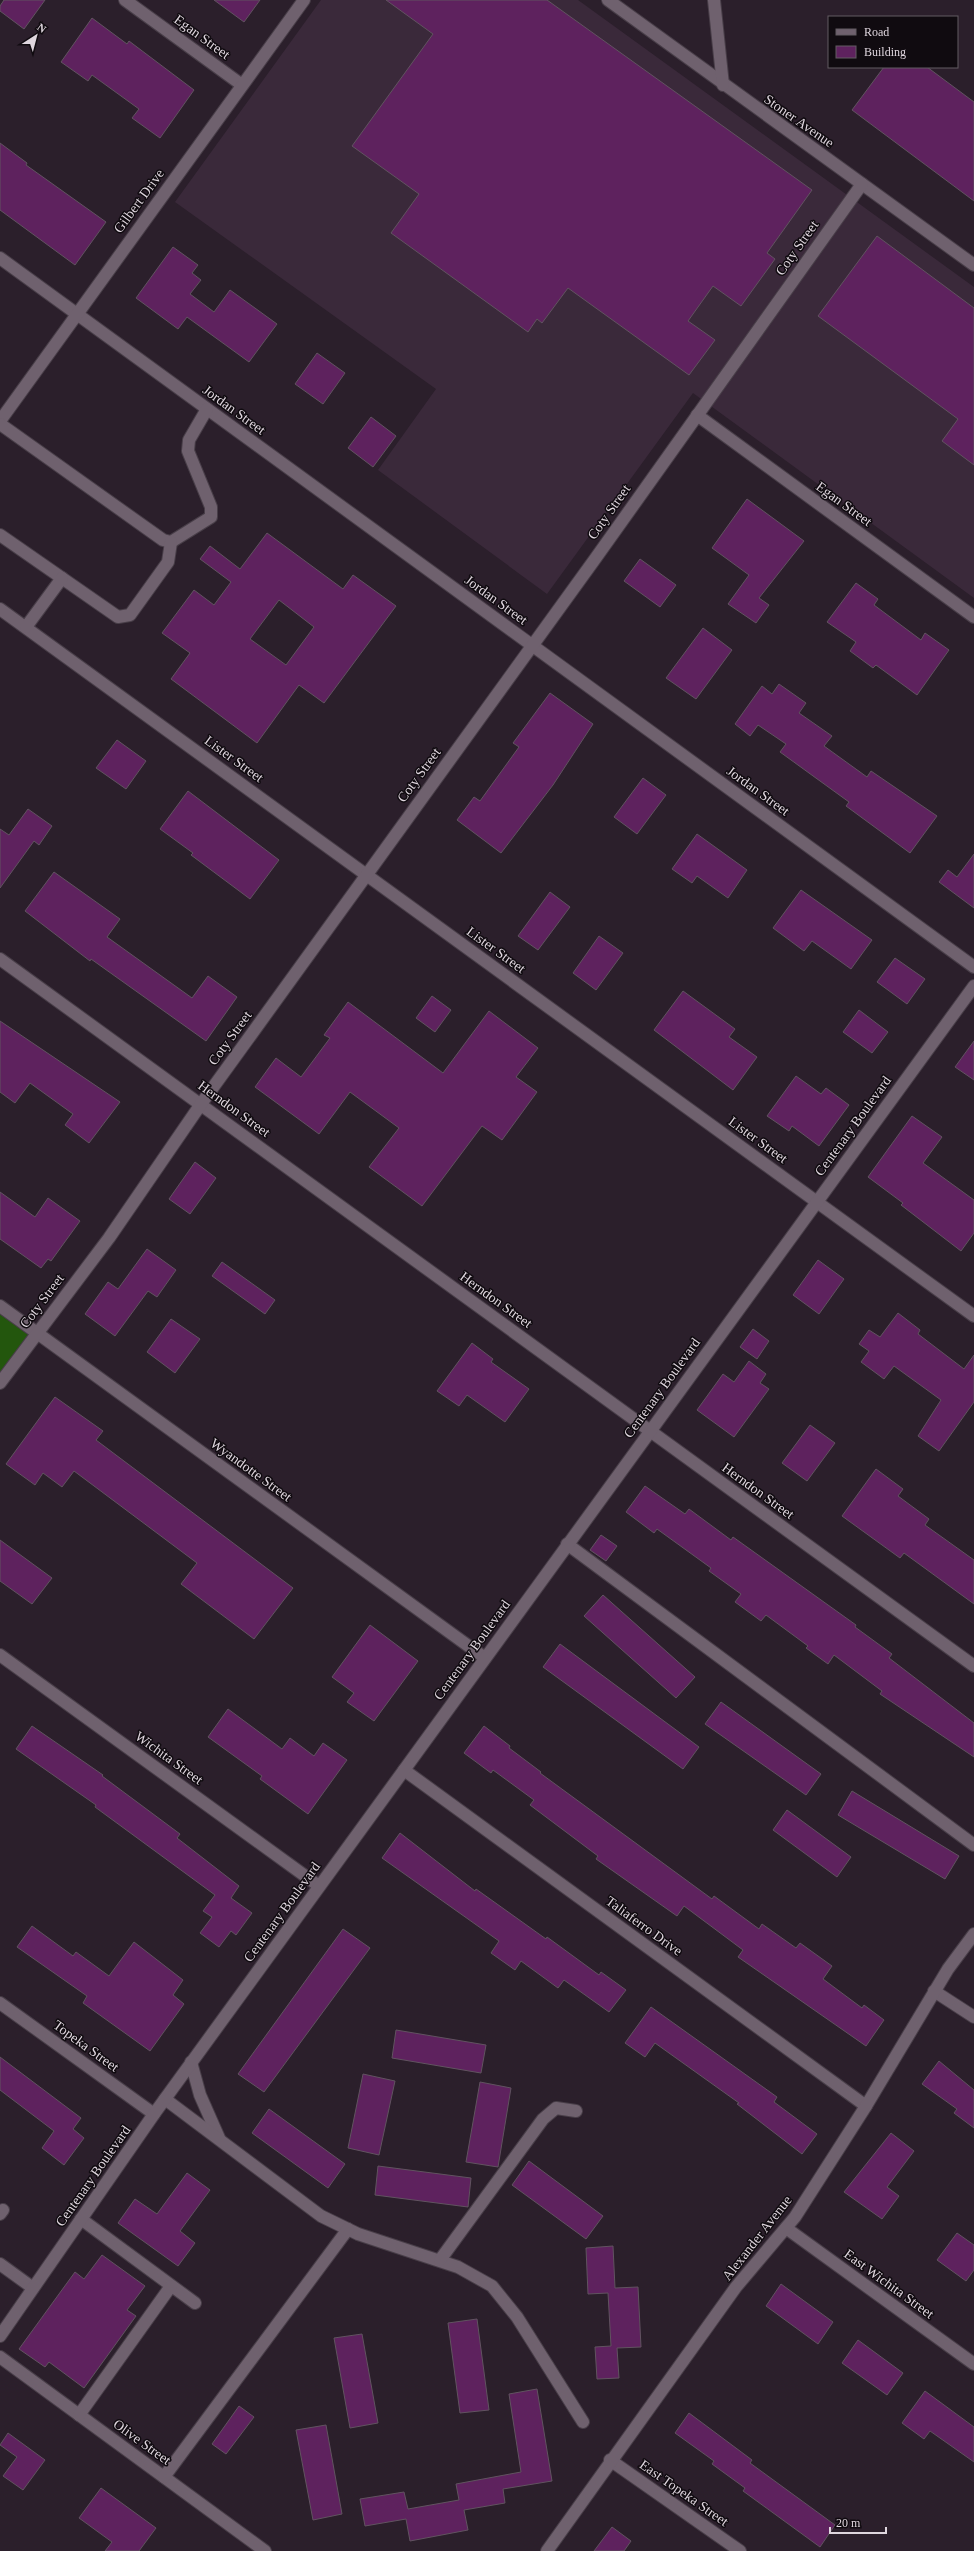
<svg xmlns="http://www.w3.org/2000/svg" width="974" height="2551" viewBox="0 0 974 2551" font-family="Georgia,serif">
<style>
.built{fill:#3a293a}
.green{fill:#23560d}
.building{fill:#5e225e;stroke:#615360;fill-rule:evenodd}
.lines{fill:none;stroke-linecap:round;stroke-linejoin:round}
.minor-casing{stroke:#483e48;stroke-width:14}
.minor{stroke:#6f616e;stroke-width:12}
.labels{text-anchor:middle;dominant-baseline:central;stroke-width:3;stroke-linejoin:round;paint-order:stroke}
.street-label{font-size:14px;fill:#dfd6de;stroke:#100b10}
</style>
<rect width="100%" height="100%" fill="#2b1f2b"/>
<polygon class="built" points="321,0 578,0 974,287 974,598 693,393 547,594 378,470 436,389 175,202"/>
<polygon class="green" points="0,1311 31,1334 0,1375"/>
<g class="building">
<polygon points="4,0 45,0 24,29 0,11 0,6"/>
<polygon points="214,0 260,0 244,22"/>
<polygon points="386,0 547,0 812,190 767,253 775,259 741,306 713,286 688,321 715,340 689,375 568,288 542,323 537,319 528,332 391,233 419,194 352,146 433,34"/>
<polygon points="92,18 127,44 129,41 194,90 160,138 132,118 139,109 92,75 88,81 61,62"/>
<polygon points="884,67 927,67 974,102 974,201 852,110"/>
<polygon points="0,143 27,163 26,165 106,222 75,265 0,210"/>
<polygon points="877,236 974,308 974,465 942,441 958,419 818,316"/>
<polygon points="173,247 198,265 192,273 201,280 190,294 214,312 230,290 277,324 249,362 187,317 178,329 136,298"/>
<polygon points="317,353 345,373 323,404 295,384"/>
<polygon points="371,417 396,436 373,467 348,448"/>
<polygon points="747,499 804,541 759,598 769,605 756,623 728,604 749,575 712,548"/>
<path d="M267 533 343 589 353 575 396 606 324 703 299 685 257 743 171 679 190 653 162 633 194 590 214 605 231 582 200 559 210 546 240 569ZM279 600 314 627 286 665 250 639Z"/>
<polygon points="640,559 676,585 660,607 624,581"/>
<polygon points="856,583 878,599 874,605 921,640 925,633 949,650 917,695 876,665 873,668 850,651 856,642 827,622"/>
<polygon points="703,628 732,650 696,699 666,678"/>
<polygon points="779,684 806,703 799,713 832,736 824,746 867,777 871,771 937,816 910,853 846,806 849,802 780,752 786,744 758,725 750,736 735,724 762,686 772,694"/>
<polygon points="550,693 593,724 553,785 501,853 457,820 474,797 480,801 519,747 513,743"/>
<polygon points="117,740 146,761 126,789 96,768"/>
<polygon points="643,778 666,795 637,834 614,817"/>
<polygon points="188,791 279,860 250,899 191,855 193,853 160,829"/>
<polygon points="28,809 52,826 39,845 34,841 0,888 0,829 9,835"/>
<polygon points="697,834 747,870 728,898 697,876 692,883 672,869"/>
<polygon points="974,854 974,908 939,882 948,870 957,877"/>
<polygon points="54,872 120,919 107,937 192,998 208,976 237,997 206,1041 91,959 90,961 25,911"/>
<polygon points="801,890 872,940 851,969 812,941 804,951 773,928"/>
<polygon points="550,892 570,907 538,950 518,936"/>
<polygon points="599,936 623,953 596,990 573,973"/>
<polygon points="895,958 925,979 907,1004 877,982"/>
<polygon points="683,991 735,1029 729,1037 757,1057 733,1090 654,1030"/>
<polygon points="432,996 451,1010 435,1032 416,1018"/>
<polygon points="348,1002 443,1073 489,1011 538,1048 516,1077 537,1092 502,1140 482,1126 422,1206 369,1167 399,1128 350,1092 319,1134 255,1087 276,1058 301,1077 330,1038 324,1035"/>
<polygon points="859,1010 888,1032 872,1053 843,1032"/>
<polygon points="0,1021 120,1102 89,1143 65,1125 73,1114 30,1083 15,1103 0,1092"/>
<polygon points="974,1041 974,1080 955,1067"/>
<polygon points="796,1076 821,1094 826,1088 849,1105 819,1146 792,1126 789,1131 767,1116"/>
<polygon points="912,1116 942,1137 923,1163 974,1200 974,1233 961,1251 901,1205 903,1203 868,1177"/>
<polygon points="195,1162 216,1178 190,1214 169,1199"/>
<polygon points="0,1192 35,1217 48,1198 80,1221 51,1261 48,1259 41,1268 0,1239"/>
<polygon points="147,1249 176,1270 157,1297 148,1291 115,1336 85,1314 108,1282 118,1289"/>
<polygon points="818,1260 844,1279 819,1314 793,1295"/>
<polygon points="222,1262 275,1300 265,1314 212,1276"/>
<polygon points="898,1313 920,1330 918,1334 964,1369 974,1355 974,1402 939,1451 918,1436 941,1400 894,1366 884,1379 861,1362 869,1351 859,1344 869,1330 880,1337"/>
<polygon points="171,1319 200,1339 175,1373 147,1352"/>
<polygon points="753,1329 769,1341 757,1359 740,1347"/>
<polygon points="472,1343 493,1359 491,1362 529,1389 505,1422 467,1395 459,1406 437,1391"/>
<polygon points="749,1361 766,1374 760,1383 769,1389 734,1437 697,1410 723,1374 734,1382"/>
<polygon points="55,1397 103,1431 96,1440 293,1588 254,1639 181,1584 197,1563 74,1471 62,1487 43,1473 35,1485 6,1464"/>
<polygon points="810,1425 835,1443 807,1481 782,1463"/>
<polygon points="876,1469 903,1489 898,1496 929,1519 925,1525 974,1560 974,1604 904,1553 900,1558 842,1516"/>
<polygon points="645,1486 685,1514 689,1509 731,1540 733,1537 856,1625 855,1627 892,1654 889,1658 974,1723 974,1757 880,1694 882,1691 834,1655 828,1664 806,1648 808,1646 766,1615 761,1621 735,1602 741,1594 709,1571 711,1568 657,1529 654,1533 626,1512"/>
<polygon points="601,1535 617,1546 606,1561 590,1550"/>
<polygon points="0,1540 52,1578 32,1604 0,1581"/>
<polygon points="603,1595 695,1677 676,1698 584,1616"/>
<polygon points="370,1625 418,1661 374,1721 347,1702 354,1693 332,1677"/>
<polygon points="560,1644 699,1747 683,1769 543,1667"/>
<polygon points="721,1702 821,1774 806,1795 705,1724"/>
<polygon points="228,1709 282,1749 290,1738 314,1756 323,1743 347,1760 308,1814 260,1779 262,1776 208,1737"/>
<polygon points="32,1726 103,1775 102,1776 180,1834 177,1838 239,1886 231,1898 252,1913 236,1935 231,1931 219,1947 200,1933 212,1917 203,1911 215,1895 95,1807 96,1805 16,1749"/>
<polygon points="484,1726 510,1746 509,1748 541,1772 540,1773 712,1899 714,1896 759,1929 762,1924 796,1948 800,1943 832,1966 823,1979 862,2008 864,2005 884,2020 866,2046 738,1957 743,1950 684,1906 677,1916 596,1859 598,1856 530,1805 534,1800 493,1770 491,1773 464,1753"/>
<polygon points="852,1791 959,1856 945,1879 838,1815"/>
<polygon points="787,1810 851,1857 837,1877 773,1830"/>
<polygon points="400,1833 475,1891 476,1889 546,1939 547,1937 599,1975 601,1972 626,1990 609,2012 564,1980 558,1988 521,1961 515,1970 491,1953 499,1941 382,1858"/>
<polygon points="32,1926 73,1956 76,1952 109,1976 134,1942 183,1980 173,1995 184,2004 150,2051 83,2003 87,1996 17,1947"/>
<polygon points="343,1929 370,1948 264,2092 238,2074"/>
<polygon points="651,2007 777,2097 774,2102 817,2134 802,2154 737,2104 739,2103 655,2043 645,2057 625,2043"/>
<polygon points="396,2030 486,2045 481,2073 392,2058"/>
<polygon points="0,2057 81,2118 73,2129 84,2138 64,2165 42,2148 54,2131 0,2090"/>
<polygon points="939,2061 974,2090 974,2128 954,2113 957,2109 922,2084"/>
<polygon points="363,2074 395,2081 379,2155 348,2148"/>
<polygon points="480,2082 511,2088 498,2167 466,2162"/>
<polygon points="269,2109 345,2164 328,2188 252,2133"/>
<polygon points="891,2133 914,2151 887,2187 899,2196 882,2219 844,2192"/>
<polygon points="529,2161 603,2216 586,2239 512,2185"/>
<polygon points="378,2166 471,2178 468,2207 375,2195"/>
<polygon points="187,2173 210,2190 180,2231 195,2243 178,2266 118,2223 135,2199 157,2214"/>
<polygon points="957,2233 974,2245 974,2270 966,2281 937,2260"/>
<polygon points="613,2246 615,2288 638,2287 641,2347 617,2348 619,2378 597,2379 595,2347 611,2346 608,2293 588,2294 586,2248"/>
<polygon points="102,2255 145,2286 127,2310 136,2316 84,2388 49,2362 45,2367 19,2349 75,2272 84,2279"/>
<polygon points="781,2284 833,2322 818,2344 766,2306"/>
<polygon points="477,2319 489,2410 460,2413 448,2323"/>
<polygon points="362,2334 378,2423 350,2428 334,2338"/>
<polygon points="858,2340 903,2373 887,2395 842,2363"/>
<polygon points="537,2389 552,2481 503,2489 505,2503 464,2510 468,2530 410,2541 406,2519 365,2526 360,2499 404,2492 408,2509 459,2500 456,2484 521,2472 509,2394"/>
<polygon points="925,2391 974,2427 974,2462 930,2431 924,2439 902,2423"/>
<polygon points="239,2406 254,2417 226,2454 212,2444"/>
<polygon points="689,2413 752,2460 750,2463 835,2525 820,2547 743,2491 745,2488 712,2464 714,2461 675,2433"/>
<polygon points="326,2425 342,2514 313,2520 296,2430"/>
<polygon points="8,2433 45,2460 23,2490 3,2476 17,2457 0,2445"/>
<polygon points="101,2488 156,2528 139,2551 105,2551 112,2542 79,2518"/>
<polygon points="612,2527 631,2541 624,2551 594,2551"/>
</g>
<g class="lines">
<defs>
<g id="minor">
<polyline points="125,0 242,85"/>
<polyline points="608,0 974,265"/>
<polyline points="714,0 723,85"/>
<polyline points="0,258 974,967"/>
<polyline points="697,415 974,617"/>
<polyline points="0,421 304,0"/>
<polyline points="0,424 163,540 171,542 211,517 211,507 188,451 189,440 207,409"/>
<polyline points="0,535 118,617 130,615 168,562 171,542"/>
<polyline points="0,609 974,1316"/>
<polyline points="26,627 62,578"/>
<polyline points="0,959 974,1666"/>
<polyline points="0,1306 485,1658"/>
<polyline points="0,1383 109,1238 201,1104 595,559 862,184"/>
<polyline points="567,1544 974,1845"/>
<polyline points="0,1655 319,1886"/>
<polyline points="404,1770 866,2106"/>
<polyline points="934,1991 974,2017"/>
<polyline points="0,2003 154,2114"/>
<polyline points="191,2062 200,2095 219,2138"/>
<polyline points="165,2099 321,2216 358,2234 458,2267 492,2286 517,2317 583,2422"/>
<polyline points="0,2214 3,2210"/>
<polyline points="81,2219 195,2303"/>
<polyline points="786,2228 974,2364"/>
<polyline points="440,2260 543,2119 556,2108 576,2111"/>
<polyline points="0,2264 33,2288"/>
<polyline points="0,2336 154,2114 974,986"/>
<polyline points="0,2357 265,2551"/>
<polyline points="79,2415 171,2286"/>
<polyline points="610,2460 740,2551"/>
<polyline points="164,2477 348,2229"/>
<polyline points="547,2551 736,2287 795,2217 866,2106 948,1969 974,1934"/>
</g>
</defs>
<use href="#minor" class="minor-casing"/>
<use href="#minor" class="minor"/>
</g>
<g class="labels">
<g class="street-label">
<text transform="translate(202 37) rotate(36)">Egan Street</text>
<text transform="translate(799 121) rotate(35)">Stoner Avenue</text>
<text transform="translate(139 201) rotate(-54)">Gilbert Drive</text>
<text transform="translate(797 248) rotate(-55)">Coty Street</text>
<text transform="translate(234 410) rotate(36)">Jordan Street</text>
<text transform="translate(844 504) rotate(36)">Egan Street</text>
<text transform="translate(609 512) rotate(-55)">Coty Street</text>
<text transform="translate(496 600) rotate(36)">Jordan Street</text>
<text transform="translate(234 759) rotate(36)">Lister Street</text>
<text transform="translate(419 775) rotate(-54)">Coty Street</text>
<text transform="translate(758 791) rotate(36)">Jordan Street</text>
<text transform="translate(496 950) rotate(36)">Lister Street</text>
<text transform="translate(230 1038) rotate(-54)">Coty Street</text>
<text transform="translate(234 1109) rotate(36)">Herndon Street</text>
<text transform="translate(853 1126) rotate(-54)">Centenary Boulevard</text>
<text transform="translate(758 1140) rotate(36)">Lister Street</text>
<text transform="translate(496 1300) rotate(36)">Herndon Street</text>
<text transform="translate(42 1301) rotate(-53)">Coty Street</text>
<text transform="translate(662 1388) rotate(-54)">Centenary Boulevard</text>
<text transform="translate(251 1470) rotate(36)">Wyandotte Street</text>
<text transform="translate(758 1491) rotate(36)">Herndon Street</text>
<text transform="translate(472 1650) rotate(-54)">Centenary Boulevard</text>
<text transform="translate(169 1758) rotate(36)">Wichita Street</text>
<text transform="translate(282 1912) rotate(-54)">Centenary Boulevard</text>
<text transform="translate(644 1926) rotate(36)">Taliaferro Drive</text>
<text transform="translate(86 2046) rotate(36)">Topeka Street</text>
<text transform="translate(93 2176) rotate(-55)">Centenary Boulevard</text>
<text transform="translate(757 2238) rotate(-52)">Alexander Avenue</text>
<text transform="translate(889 2284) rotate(36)">East Wichita Street</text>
<text transform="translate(142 2442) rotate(36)">Olive Street</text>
<text transform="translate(684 2493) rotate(35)">East Topeka Street</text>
</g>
</g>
<rect x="828" y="16" width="130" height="52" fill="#100b10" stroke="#635c62"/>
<rect x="836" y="29" width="20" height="6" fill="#6f616e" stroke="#635c62"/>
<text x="864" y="36" font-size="12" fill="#dfd6de">Road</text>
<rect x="836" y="46" width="20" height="12" fill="#5e225e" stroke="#635c62"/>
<text x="864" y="56" font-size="12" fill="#dfd6de">Building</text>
<g transform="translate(36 36) rotate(36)" stroke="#100b10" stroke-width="3" paint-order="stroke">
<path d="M0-3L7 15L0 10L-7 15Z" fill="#dfd6de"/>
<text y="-6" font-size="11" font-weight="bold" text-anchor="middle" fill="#dfd6de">N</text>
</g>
<path d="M830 2527v6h56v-6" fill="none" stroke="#dfd6de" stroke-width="2"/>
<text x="836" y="2527" font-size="12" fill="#dfd6de" stroke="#100b10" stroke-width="3" paint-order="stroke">20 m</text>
</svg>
